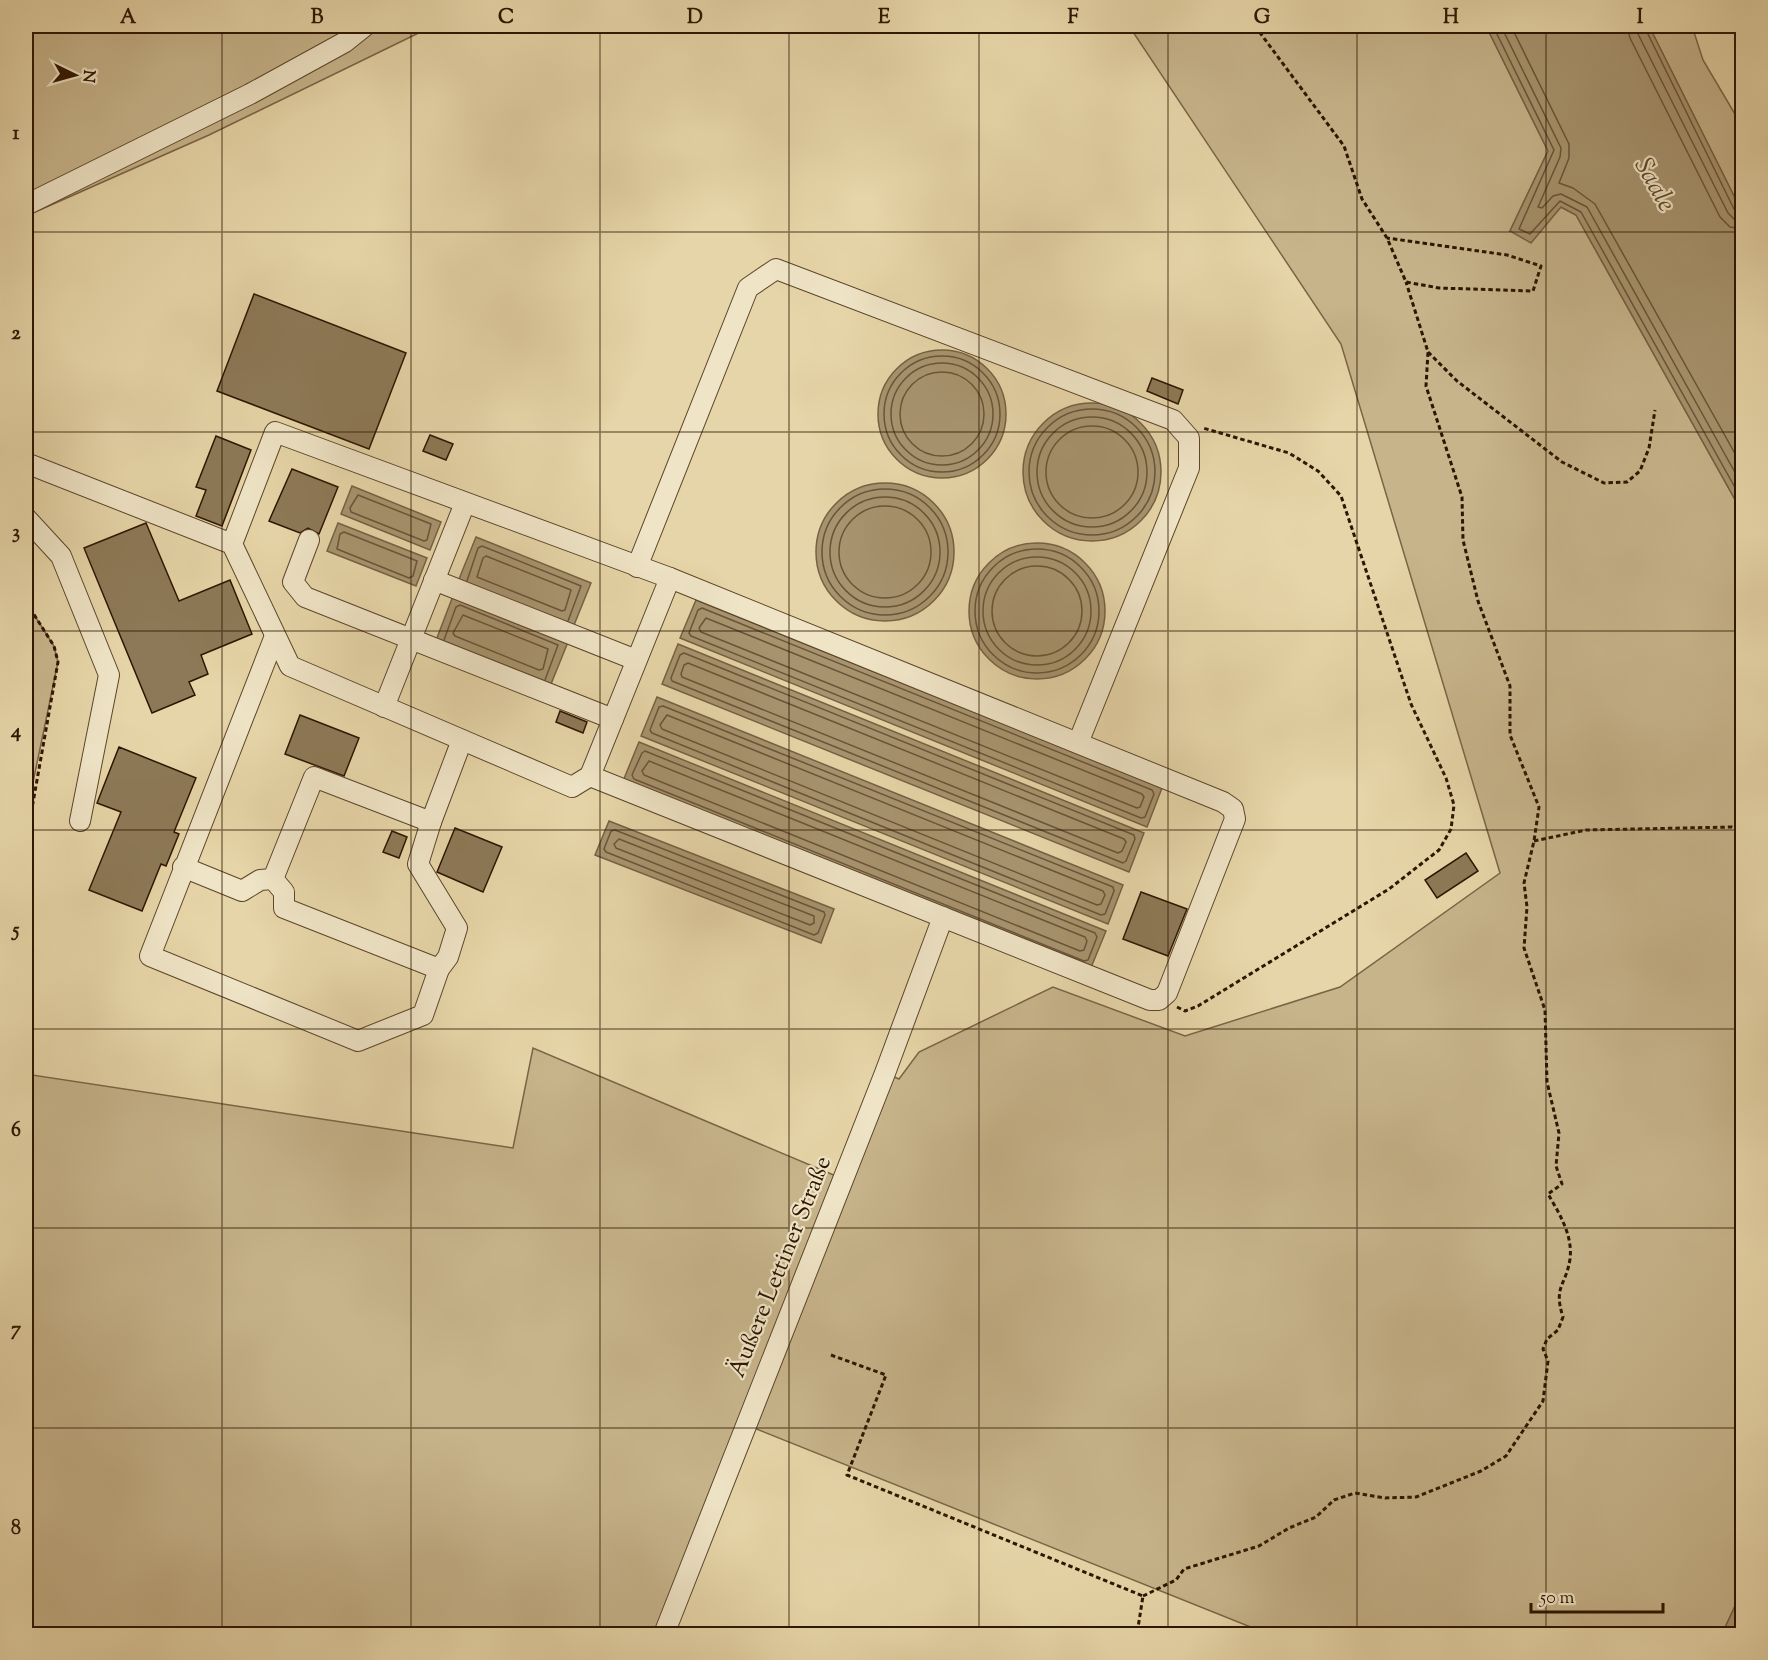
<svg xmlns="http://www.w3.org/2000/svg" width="1768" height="1660" viewBox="0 0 1768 1660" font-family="'Sorts Mill Goudy',serif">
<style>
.green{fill:#c7b48b;stroke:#7a6446;stroke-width:1.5}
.water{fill:#a7946f;stroke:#766143;stroke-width:1.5}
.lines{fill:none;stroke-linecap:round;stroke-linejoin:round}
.shore{stroke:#6a5438;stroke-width:1.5}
.building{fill:#8d7957;stroke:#2d1500;stroke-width:1.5}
.minor-casing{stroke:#5b452a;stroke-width:22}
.path{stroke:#2d1500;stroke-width:3;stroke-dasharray:4.5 3;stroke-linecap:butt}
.minor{stroke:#efe4c6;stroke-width:20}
.grid{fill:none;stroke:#2d1500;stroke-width:1.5;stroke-opacity:0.55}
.labels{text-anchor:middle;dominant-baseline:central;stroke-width:4.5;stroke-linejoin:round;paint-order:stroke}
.street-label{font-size:24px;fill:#2d1500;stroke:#efe4c6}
.water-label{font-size:26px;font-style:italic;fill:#5e482c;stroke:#efe4c6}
.neatline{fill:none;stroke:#2d1500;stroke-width:2}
.grid-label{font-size:20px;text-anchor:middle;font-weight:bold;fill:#2d1500}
</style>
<rect width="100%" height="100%" fill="#e6d5a8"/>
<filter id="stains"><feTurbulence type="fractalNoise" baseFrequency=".00333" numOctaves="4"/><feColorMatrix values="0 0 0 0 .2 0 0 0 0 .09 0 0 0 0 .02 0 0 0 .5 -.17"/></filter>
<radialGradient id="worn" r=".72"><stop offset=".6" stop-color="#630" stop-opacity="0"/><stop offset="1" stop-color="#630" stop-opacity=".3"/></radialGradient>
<g class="green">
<polygon points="26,26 433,26 209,135 26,216"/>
<polygon points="1129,26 1486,26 1548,151 1510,231 1561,207 1576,215 1742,512 1742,1591 1722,1634 1268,1634 749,1426 660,1634 26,1634 26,1074 513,1148 533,1048 836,1176 885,1073 899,1079 919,1052 1053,987 1185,1036 1340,987 1500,873 1341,344"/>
<polygon points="1649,26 1692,26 1703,60 1742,126 1742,212"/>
<polygon points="26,602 54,646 58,662 26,816"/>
</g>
<g class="water">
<polygon points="1486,26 1649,26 1742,212 1742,512 1576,215 1561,207 1531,243 1510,231 1548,151"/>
<circle cx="942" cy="414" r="64"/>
<circle cx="1092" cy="472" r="69"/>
<circle cx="885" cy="552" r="69"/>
<polygon points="352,486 441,522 430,550 341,514"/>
<polygon points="338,523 427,558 416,586 327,551"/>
<polygon points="476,537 591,583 572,630 457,584"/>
<circle cx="1037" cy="611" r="68"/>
<polygon points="453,596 568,642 549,689 435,643"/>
<polygon points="696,600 1162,788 1147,827 680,638"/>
<polygon points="678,644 1144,833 1129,872 662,684"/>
<polygon points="657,697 1123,885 1108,924 641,736"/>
<polygon points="639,742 1106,931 1090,970 623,781"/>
<polygon points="609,821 834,909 821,943 595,855"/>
<polygon points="1742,1591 1742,1634 1722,1634"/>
</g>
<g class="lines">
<g class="shore">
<polyline points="1493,26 1554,150 1519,229 1530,234 1560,201 1581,212 1742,500"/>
<polyline points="1501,26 1561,148 1560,157 1538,207 1542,208 1553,196 1561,194 1587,207 1742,485"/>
<polyline points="1511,26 1569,144 1569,158 1559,183 1573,188 1595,204 1742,466"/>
<polyline points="1627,26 1630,38 1720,217 1730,227 1742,229"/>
<polyline points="1637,26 1638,34 1728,213 1734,219 1742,220"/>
<polyline points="1644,26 1734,209 1742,213"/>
<circle cx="942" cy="414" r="58"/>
<circle cx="942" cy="414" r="51"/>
<circle cx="942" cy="414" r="42"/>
<circle cx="1092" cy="472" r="63"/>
<circle cx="1092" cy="472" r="55"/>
<circle cx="1092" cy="472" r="46"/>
<circle cx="885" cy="552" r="63"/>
<polygon points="358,495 431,524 427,540 424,541 351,512 350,508"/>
<circle cx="885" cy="552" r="55"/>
<circle cx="885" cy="552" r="46"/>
<polygon points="344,532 417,561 413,576 409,578 337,549 340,534"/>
<circle cx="1037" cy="611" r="62"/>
<polygon points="486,556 571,590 565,610 562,611 477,577 483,558"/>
<circle cx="1037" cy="611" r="54"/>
<circle cx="1037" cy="611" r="45"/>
<polyline points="467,581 478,548 482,546 581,586 568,621"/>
<polygon points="702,608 1152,790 1154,794 1145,817 1141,818 691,636 689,633 698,610"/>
<polygon points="463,615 548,649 543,669 539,670 455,636 453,633"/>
<polygon points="706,618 1142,794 1144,797 1140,807 1137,808 701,632 699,628"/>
<polyline points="444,640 456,607 460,605 558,645 545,680"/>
<polygon points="684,653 1134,835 1135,839 1126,861 1123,863 672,681 671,678 680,655"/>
<polygon points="688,663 1124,839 1126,842 1122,851 1118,853 682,677 681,674 684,665"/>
<polygon points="663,706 1113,887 1114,891 1105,914 1101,915 652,733 650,730 659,707"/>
<polygon points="667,715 1103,891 1105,895 1101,904 1097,905 662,729 660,725"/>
<polygon points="645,751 1095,933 1097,937 1088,960 1084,961 634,779 632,775 642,753"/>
<polygon points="649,761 1085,937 1087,941 1084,950 1080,951 644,775 642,771"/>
<polygon points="615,830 824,912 825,915 818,933 814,935 606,852 604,849 611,831"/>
<polygon points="619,839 814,916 814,923 810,925 616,848 614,844"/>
</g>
</g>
<g class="building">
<polygon points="254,294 406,353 369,449 217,391"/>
<polygon points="1152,378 1183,390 1178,404 1147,391"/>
<polygon points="430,435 453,444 446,460 423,451"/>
<polygon points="216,436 251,450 222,526 196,516 206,490 196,487"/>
<polygon points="292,469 338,487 319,534 308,528 300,533 269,521"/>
<polygon points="146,523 179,601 230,580 252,634 201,655 208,674 189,682 195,695 152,713 84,548"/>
<polygon points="560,711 587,722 583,733 556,722"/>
<polygon points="300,715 359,738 344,776 285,754"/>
<polygon points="119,747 196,778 174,832 179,834 166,866 161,864 142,911 89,890 121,812 97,803"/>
<polygon points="455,828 502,847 483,892 437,872"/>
<polygon points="392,831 407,837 399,858 383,852"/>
<polygon points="1466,853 1478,871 1437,898 1425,880"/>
<polygon points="1141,892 1187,909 1168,956 1123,939"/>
</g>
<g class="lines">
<defs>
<g id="minor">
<polyline points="26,205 250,94 345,42 365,26"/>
<polyline points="26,463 232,544 290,666 572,787 590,776 670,578"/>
<polyline points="26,518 61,556 109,675 80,821"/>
<polyline points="309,540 293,582 305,597 613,719"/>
<polyline points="232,544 275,432 670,578 1223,802 1233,809 1235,819 1167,993 1159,1000 1150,1000 590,776"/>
<polyline points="637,567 748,288 776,269 1173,420 1189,438 1189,468 1078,743"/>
<polyline points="434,580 636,660"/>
<polyline points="384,707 465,503"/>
<polyline points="431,822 418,864 457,928 448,957 439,969"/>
<polyline points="183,867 242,891 260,880 273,879 284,892 284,908 439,969 423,1015 358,1041 150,956 275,636"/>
<polyline points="273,879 314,777 431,822 462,740"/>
<polyline points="664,1634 885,1073 943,917"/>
</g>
</defs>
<use href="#minor" class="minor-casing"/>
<g class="path">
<polyline points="1255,26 1344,146 1362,199 1387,238 1406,282 1439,288 1533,291 1541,266 1507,255 1387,238"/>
<polyline points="26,43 28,40 26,26"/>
<polyline points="1428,352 1457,381 1562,462 1604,483 1627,482 1640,471 1649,448 1655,410"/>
<polyline points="26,602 54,646 58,662 26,842"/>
<polyline points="1534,841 1586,830 1732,827 1742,830"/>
<polyline points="1177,1007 1185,1011 1198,1006 1389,889 1439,850 1451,829 1454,805 1446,778 1411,704 1341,496 1318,471 1289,453 1203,428"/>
<polyline points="831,1355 886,1375 847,1475 1143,1596 1137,1634"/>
<path d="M1143 1596 1176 1580 1184 1569 1259 1546 1289 1528 1316 1517 1334 1500 1355 1493 1385 1498 1416 1497 1481 1471 1506 1456 1543 1401 1548 1361 1543 1349 1547 1339 1558 1330 1563 1317C1553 1286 1566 1286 1570 1259 1573 1235 1559 1213 1548 1194L1562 1184 1556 1166 1559 1133 1547 1082 1545 1010 1524 948 1527 907 1524 883 1534 841 1539 807 1510 735V686L1478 601 1463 540 1462 497 1426 386 1428 352 1406 282"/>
</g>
<use href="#minor" class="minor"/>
</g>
<path class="grid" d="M222 26V1634M411 26V1634M600 26V1634M789 26V1634M979 26V1634M1168 26V1634M1357 26V1634M1546 26V1634M26 232H1742M26 432H1742M26 631H1742M26 830H1742M26 1029H1742M26 1228H1742M26 1428H1742"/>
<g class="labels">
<g class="street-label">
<text transform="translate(781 1267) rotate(-68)">Äußere Lettiner Straße</text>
</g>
<g class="water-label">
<text transform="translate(1654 185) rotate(61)">Saale</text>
</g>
</g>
<rect width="1768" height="1660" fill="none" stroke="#e6d5a8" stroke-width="66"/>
<g transform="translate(75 75) rotate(95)" stroke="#efe4c6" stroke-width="4.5" paint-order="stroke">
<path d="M0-4.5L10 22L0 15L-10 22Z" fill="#2d1500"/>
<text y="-9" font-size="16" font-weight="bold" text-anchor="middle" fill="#2d1500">N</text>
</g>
<path d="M1531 1603v9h132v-9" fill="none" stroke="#2d1500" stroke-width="3"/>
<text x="1540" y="1603" font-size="18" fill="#2d1500" stroke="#efe4c6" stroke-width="4.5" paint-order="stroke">50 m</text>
<rect x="33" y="33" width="1702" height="1594" class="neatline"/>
<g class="grid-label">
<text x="128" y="23">A</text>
<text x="317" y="23">B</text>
<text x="506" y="23">C</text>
<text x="695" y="23">D</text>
<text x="884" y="23">E</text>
<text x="1073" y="23">F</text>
<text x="1262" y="23">G</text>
<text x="1451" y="23">H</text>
<text x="1640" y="23">I</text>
<text x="16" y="139">1</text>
<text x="16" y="339">2</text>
<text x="16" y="538">3</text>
<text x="16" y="737">4</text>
<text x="16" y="936">5</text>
<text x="16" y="1136">6</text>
<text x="16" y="1335">7</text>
<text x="16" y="1534">8</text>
</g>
<rect width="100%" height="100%" filter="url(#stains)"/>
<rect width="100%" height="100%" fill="url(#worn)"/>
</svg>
